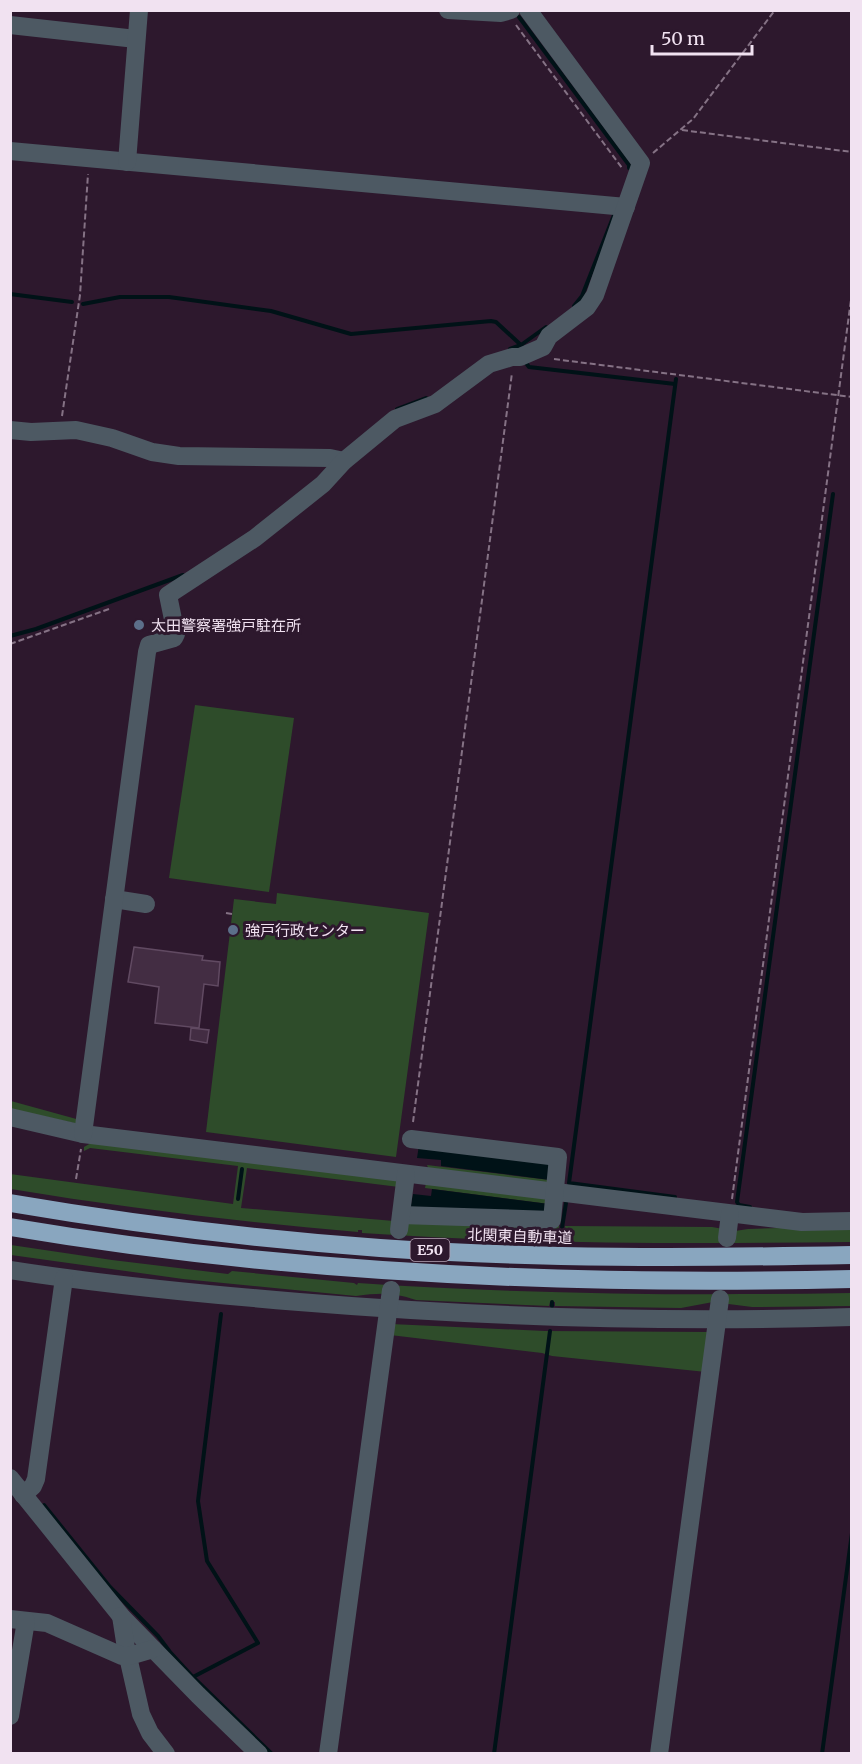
<svg xmlns="http://www.w3.org/2000/svg" width="862" height="1764" viewBox="0 0 862 1764" font-family="Merriweather,'Noto Sans JP',serif">
<style>
.green{fill:#2e4c2a}
.water{fill:#001217}
.lines{fill:none;stroke-linecap:round;stroke-linejoin:round}
.stream{stroke:#001217;stroke-width:4}
.building{fill:#432d43;stroke:#614a62;stroke-width:1.5}
.path{stroke:#857285;stroke-width:2;stroke-dasharray:6 3;stroke-linecap:butt}
.minor{stroke:#4d5963;stroke-width:18}
.highway{stroke:#89a6bf;stroke-width:18}
.service-dot{fill:#5c6f8a;stroke:#2d182d;stroke-width:2}
.labels{text-anchor:middle;dominant-baseline:central;stroke-width:6;stroke-linejoin:round;paint-order:stroke}
.shield{fill:#2d182d;stroke:#b6a5b6;stroke-width:1.5}
.shield-label{font-size:14px;font-weight:bold;fill:#f1e2f1}
.poi-label{font-size:15px;fill:#f1e2f1;stroke:#2d182d;text-anchor:start}
.street-label{font-size:15px;fill:#f1e2f1;stroke:#2d182d}
</style>
<rect width="100%" height="100%" fill="#2d182d"/>
<g class="green">
<polygon points="195,705 294,718 269,892 169,878"/>
<polygon points="277,893 429,913 396,1157 206,1132 234,899 276,904"/>
<polygon points="11,1101 80,1120 78,1124 11,1109"/>
<path d="M91 1143 398 1180 399 1187 247 1168 241 1208 394 1221 405 1223 559 1225V1234H564L565 1226 712 1227 735 1231 748 1229 851 1226V1242C688 1244 525 1244 362 1233V1230H358V1232C241 1222 126 1208 11 1189L10 1174 233 1204 238 1166 90 1148 84 1151V1147Z"/>
<polygon points="427,1165 550,1180 550,1185 429,1170"/>
<polygon points="426,1183 550,1199 549,1204 425,1188"/>
<path d="M11 1245 112 1260 228 1274 232 1271 354 1283 357 1285 358 1283C522 1294 687 1296 851 1293V1306L752 1307 713 1302 681 1308 555 1306V1302H550L549 1306 416 1300C392 1292 380 1293 356 1296L183 1279 11 1255Z"/>
<polygon points="391,1324 545,1331 709,1332 706,1372 552,1356 542,1353 390,1335"/>
</g>
<g class="water">
<polygon points="419,1145 551,1160 550,1180 441,1166 441,1160 417,1158"/>
<polygon points="432,1189 549,1204 546,1215 410,1210 413,1194 431,1196"/>
</g>
<g class="lines">
<g class="stream">
<polyline points="519,17 629,165 629,168"/>
<polyline points="10,294 72,302"/>
<polyline points="83,304 120,297 169,297 271,311 351,334 491,321 496,322 522,346"/>
<polyline points="574,306 582,296 614,215"/>
<polyline points="510,349 521,345 546,327"/>
<polyline points="526,363 529,367 675,384"/>
<polyline points="397,409 426,398"/>
<polyline points="10,636 36,629 183,575"/>
<polyline points="675,1197 569,1183 676,379"/>
<polyline points="238,1199 242,1169"/>
<polyline points="750,1207 739,1205 737,1202 833,494"/>
<polyline points="561,1234 566,1203"/>
<polyline points="552,1306 552,1302"/>
<polyline points="44,1505 110,1587 158,1636 170,1652 193,1677 272,1754"/>
<polyline points="193,1677 258,1643 207,1561 198,1501 221,1314"/>
<polyline points="494,1754 550,1331"/>
<polyline points="822,1754 852,1533"/>
</g>
</g>
<g class="building">
<polygon points="134,947 203,956 202,960 220,962 218,986 204,984 199,1028 155,1023 159,987 128,982"/>
<polygon points="191,1028 209,1030 207,1043 190,1040"/>
</g>
<g class="lines">
<g class="path">
<polyline points="516,25 622,168"/>
<polyline points="682,130 852,152"/>
<polyline points="653,153 693,119 775,10"/>
<polyline points="554,359 852,397"/>
<polyline points="62,416 80,295 88,174"/>
<polyline points="10,644 109,609"/>
<polyline points="226,913 232,914"/>
<polyline points="413,1122 512,373"/>
<polyline points="76,1179 81,1149"/>
<polyline points="732,1199 852,292"/>
</g>
<g class="minor">
<polyline points="448,10 501,13 511,10"/>
<polyline points="10,25 136,39"/>
<polyline points="10,151 626,207"/>
<polyline points="127,162 139,10"/>
<polyline points="10,430 31,432 76,430 112,438 152,452 179,456 330,458 344,461"/>
<polyline points="114,899 146,904"/>
<polyline points="10,1117 83,1134 802,1222 852,1221"/>
<polyline points="83,1134 147,652 149,645 174,638 176,634 168,595 255,538 323,484 344,461 395,419 435,404 489,364 512,357 520,357 543,347 549,336 587,307 595,295 641,163 528,10"/>
<polyline points="401,1215 552,1220 558,1157 411,1139"/>
<polyline points="399,1230 406,1174"/>
<polyline points="727,1238 730,1214"/>
<path d="M10 1270C106 1285 202 1294 299 1302 483 1317 667 1323 852 1317"/>
<polyline points="10,1478 121,1616 198,1695 259,1754"/>
<polyline points="23,1495 33,1486 36,1479 64,1278"/>
<polyline points="121,1616 126,1648 141,1714 150,1733 166,1754"/>
<polyline points="10,1619 47,1623 122,1656 129,1656 153,1649"/>
<polyline points="10,1716 26,1621"/>
<polyline points="328,1754 391,1290"/>
<polyline points="659,1754 720,1299"/>
</g>
<g class="highway">
<path d="M10 1203C133 1224 256 1239 380 1248 537 1259 694 1258 852 1255"/>
<path d="M10 1227C288 1274 570 1286 852 1279"/>
</g>
</g>
<g class="service-dot">
<circle cx="139" cy="625" r="6"/>
<circle cx="233" cy="930" r="6"/>
</g>
<g class="labels">
<rect class="shield" x="410.5" y="1239" width="39" height="22" rx="4.5"/>
<g class="shield-label">
<text x="430" y="1250">E50</text>
</g>
<g class="poi-label">
<text x="151" y="625">太田警察署強戸駐在所</text>
<text x="245" y="930">強戸行政センター</text>
</g>
<g class="street-label">
<text transform="translate(520 1236) rotate(2)">北関東自動車道</text>
</g>
</g>
<rect width="862" height="1764" fill="none" stroke="#f1e2f1" stroke-width="24"/>
<path d="M652 45v9h100v-9" fill="none" stroke="#f1e2f1" stroke-width="3"/>
<text x="661" y="45" font-size="18" fill="#f1e2f1" stroke="#2d182d" stroke-width="4.5" paint-order="stroke">50 m</text>
</svg>
